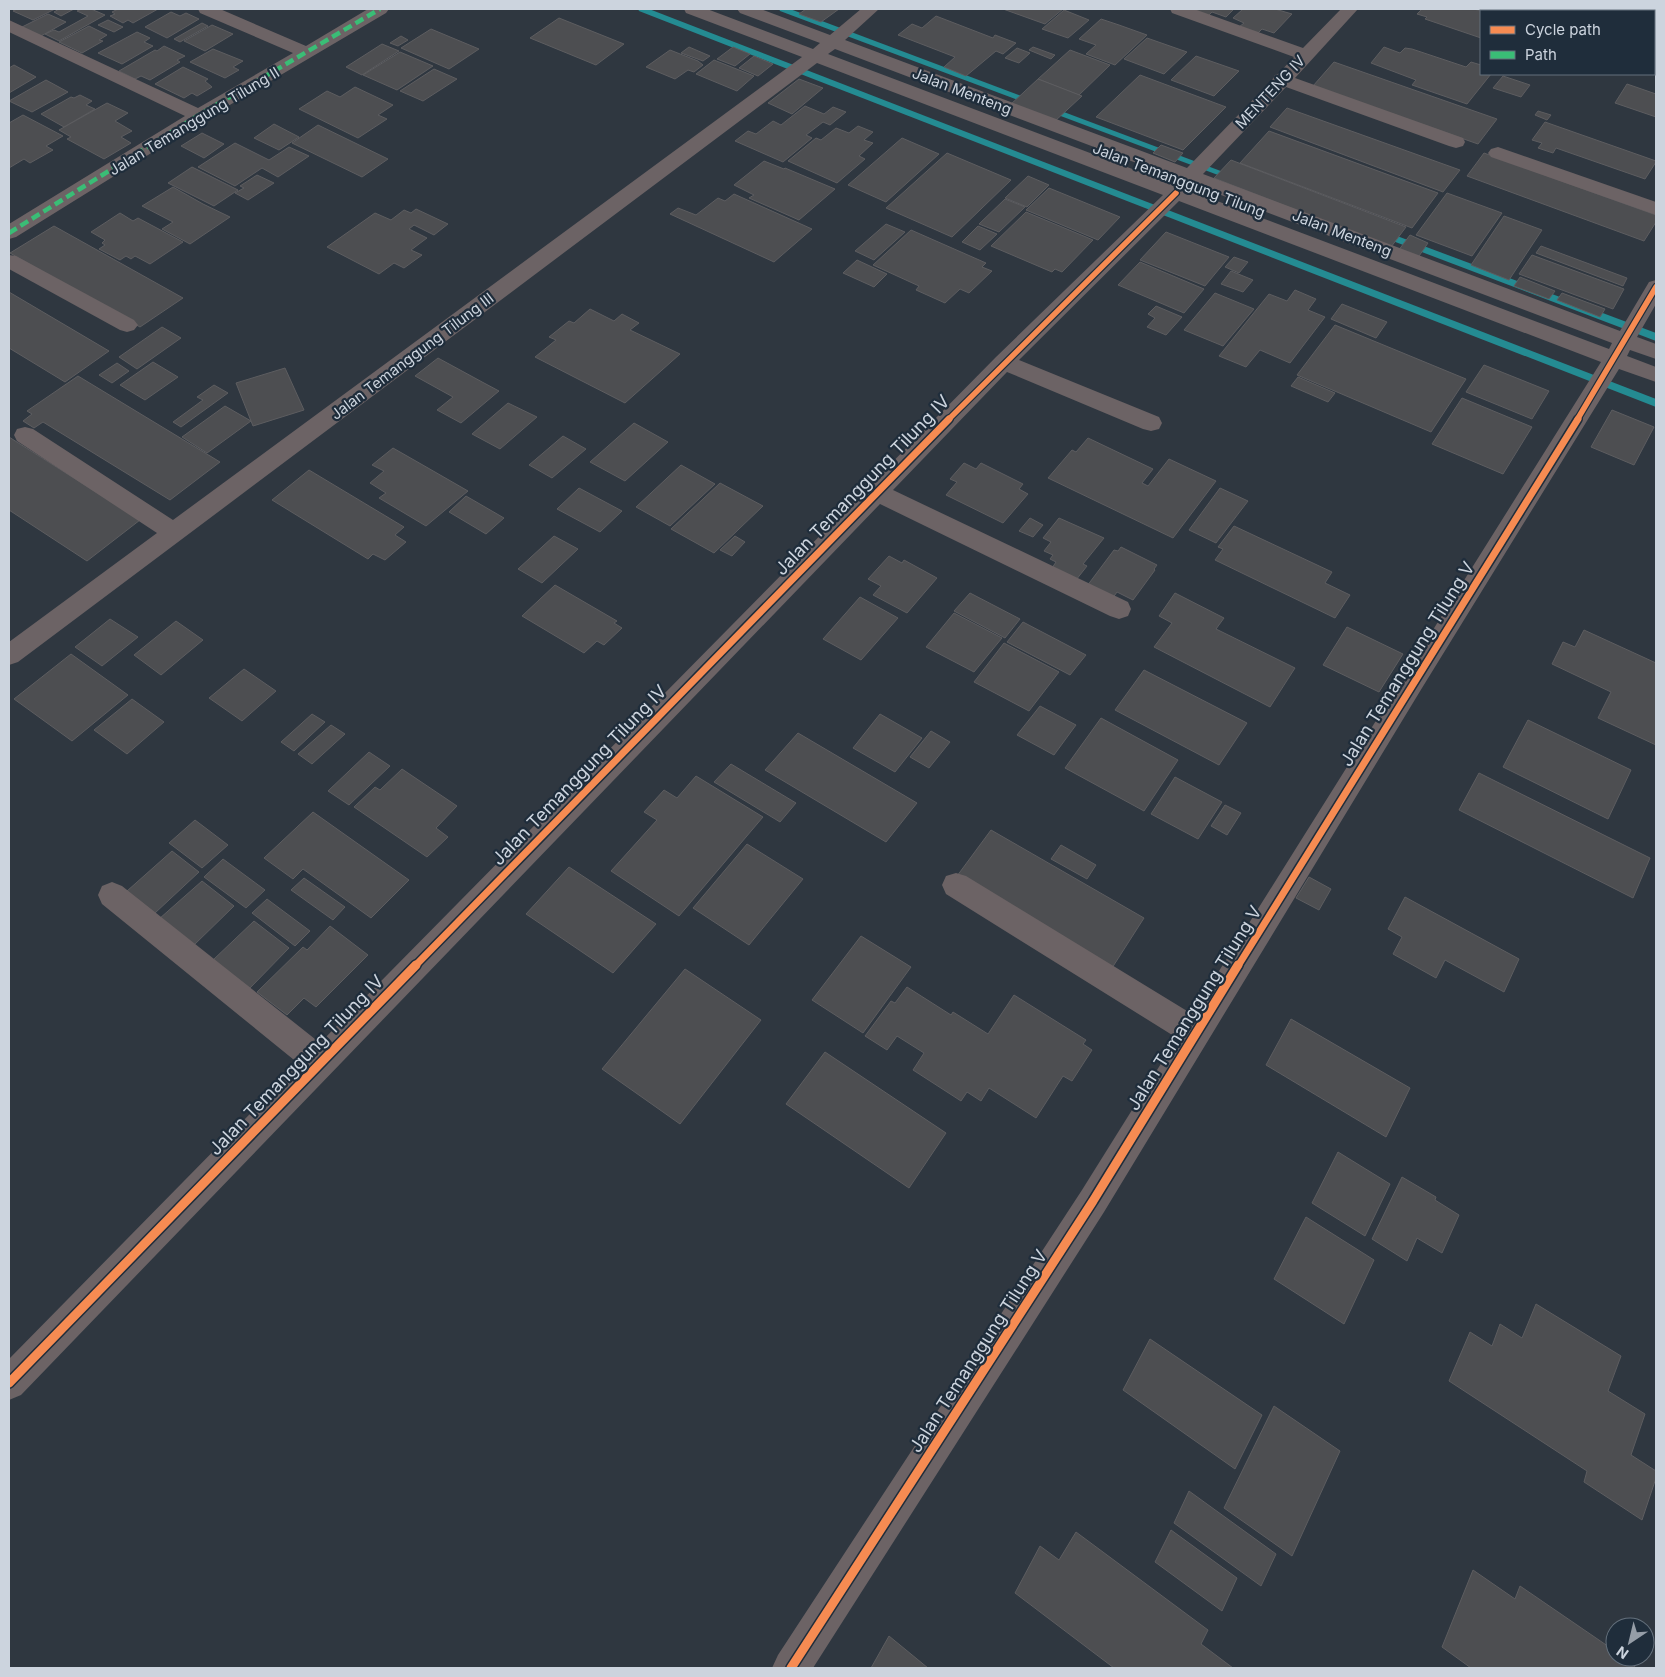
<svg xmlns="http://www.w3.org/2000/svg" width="1665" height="1677" viewBox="0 0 1665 1677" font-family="Inter,sans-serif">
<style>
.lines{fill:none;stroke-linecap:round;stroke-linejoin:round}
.stream{fill:#248b92;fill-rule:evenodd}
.building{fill:#4d4e51;stroke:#5d5d60}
.minor{fill:#6c6365;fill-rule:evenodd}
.quiet{stroke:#3abd76;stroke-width:4.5;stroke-dasharray:9 4.5;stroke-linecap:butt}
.cycleway-far2-casing{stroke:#1f2d3b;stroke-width:8}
.cycleway-far1-casing{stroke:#1f2d3b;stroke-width:10}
.cycleway-casing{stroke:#1f2d3b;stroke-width:12}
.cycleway-far2{stroke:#f68b52;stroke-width:5.5}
.cycleway-far1{stroke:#f68b52;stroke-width:7}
.cycleway{stroke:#f68b52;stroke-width:9}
.labels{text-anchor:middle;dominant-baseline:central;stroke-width:4.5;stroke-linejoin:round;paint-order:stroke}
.far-street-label{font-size:15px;fill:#ccd4de;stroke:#1f2d3b}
.street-label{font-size:18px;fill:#ccd4de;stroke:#1f2d3b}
</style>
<rect width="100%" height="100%" fill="#2f3740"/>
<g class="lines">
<g class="stream">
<polygon points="638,9 649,9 1656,399 1656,407 639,11"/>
<polygon points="779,9 790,9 1242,179 1237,182 1234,181 780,11"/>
<polygon points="1381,230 1656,333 1656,341 1377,235 1376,233"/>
</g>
</g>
<g class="building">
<polygon points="17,9 55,9 33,20 13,11"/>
<polygon points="59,9 74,9 61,16 54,12"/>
<polygon points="82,9 91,9 105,15 59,41 45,34 54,30 59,32 88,16 77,11"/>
<polygon points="118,9 158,9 133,23 128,20 123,23 110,16 115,14 112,12"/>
<polygon points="806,9 839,9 821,22 799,14"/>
<polygon points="1003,9 1063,9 1045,24"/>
<polygon points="1196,9 1234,9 1226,17 1212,12 1207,17 1193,12"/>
<polygon points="1243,9 1275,9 1292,14 1274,33 1262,29 1257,34 1239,27 1244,23 1233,18"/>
<polygon points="1422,9 1474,9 1481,11 1481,38 1425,19 1427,17 1417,14"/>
<polygon points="1064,10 1089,20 1068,38 1042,29"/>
<polygon points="171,12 180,16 186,13 199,19 167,38 145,27"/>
<polygon points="48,14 66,22 41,36 22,27"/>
<polygon points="936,16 993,38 995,35 1016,43 1003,54 996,51 966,76 944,67 955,57 898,35 912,24 922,28"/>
<polygon points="559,18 624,44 596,65 530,38"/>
<polygon points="1101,19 1119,25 1147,35 1115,65 1086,54 1096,45 1079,39"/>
<polygon points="108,20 123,27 114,32 98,25"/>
<polygon points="202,23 208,26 180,42 174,39"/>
<polygon points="212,25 233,34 205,51 184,41"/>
<polygon points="89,26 107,35 99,40 103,41 82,53 59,42"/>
<polygon points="431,29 479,49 449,69 401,48"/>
<polygon points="137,32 150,38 144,42 153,46 122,64 98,53"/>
<polygon points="401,36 408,40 398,46 390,43"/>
<polygon points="1147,38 1187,52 1164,74 1124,59"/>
<polygon points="382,44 399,51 362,75 346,67"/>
<polygon points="164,46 185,56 177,60 180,62 150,80 141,76 135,79 119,71 155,50 157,51"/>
<polygon points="689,47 710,56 703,61 681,53"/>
<polygon points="733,47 750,54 735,66 717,59"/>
<polygon points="1033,47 1055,55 1051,59 1029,50"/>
<polygon points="1384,47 1400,53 1405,48 1412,49 1466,67 1471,62 1481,65 1481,74 1491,74 1467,104 1412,85 1416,80 1371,63"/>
<polygon points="1017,48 1030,53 1019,63 1005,58"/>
<polygon points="213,49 243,61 233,67 239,70 225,78 190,62"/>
<polygon points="670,50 698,61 703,65 694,72 688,70 675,79 646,67"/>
<polygon points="1070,50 1110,65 1079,95 1038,79"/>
<polygon points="400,52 433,66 397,90 363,75"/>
<polygon points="754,56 773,64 758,76 739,68"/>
<polygon points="1196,56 1239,71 1214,96 1171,80"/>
<polygon points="714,60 754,76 737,91 696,74"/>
<polygon points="1334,62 1497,119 1478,144 1313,86"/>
<polygon points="14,65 36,77 9,93 9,68"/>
<polygon points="183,67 208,79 205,81 212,87 197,96 192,93 184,98 155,84"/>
<polygon points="434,69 457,79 423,101 400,91"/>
<polygon points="1140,75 1226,107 1183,150 1096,117"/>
<polygon points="1503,76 1530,85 1521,97 1493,88"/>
<polygon points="799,79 823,88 792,114 768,103"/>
<polygon points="1038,79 1082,96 1054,122 1010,105"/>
<polygon points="46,80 68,92 32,112 9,101"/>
<polygon points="1627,84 1656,94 1656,117 1615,103"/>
<polygon points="355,87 393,105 378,115 387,119 358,138 299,109 327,91 340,97"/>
<polygon points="80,95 92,101 86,105 95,109 64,127 41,114 71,97 74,98"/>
<polygon points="107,103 128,113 115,121 132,131 121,137 131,143 104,159 67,139 71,137 59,130"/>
<polygon points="805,106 824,114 833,107 846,112 830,125 823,122 806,135 812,138 783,162 735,141 748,131 756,134 773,121 781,125"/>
<polygon points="1287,108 1460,170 1443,192 1270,127"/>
<polygon points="1538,111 1551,115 1547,120 1535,115"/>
<polygon points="23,115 63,136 46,146 53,150 30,163 24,159 9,168 9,123"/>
<polygon points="1545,122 1656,161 1656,162 1645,179 1556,148 1553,153 1538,148 1542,143 1532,140"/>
<polygon points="274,124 299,137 279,150 254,138"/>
<polygon points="318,125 388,159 362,177 292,143"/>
<polygon points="858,126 873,132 864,140 873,143 859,156 865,159 837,183 788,161 816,138 821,140 836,128 849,133"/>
<polygon points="1269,131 1438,193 1412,228 1240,163"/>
<polygon points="202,133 224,144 204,158 181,146"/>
<polygon points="902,138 939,154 886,202 848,185"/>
<polygon points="235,143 269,160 289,147 309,156 278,177 262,168 235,186 198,167"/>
<polygon points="1161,145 1183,153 1175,162 1153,153"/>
<polygon points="947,153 1011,180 952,237 886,208"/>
<polygon points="1484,153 1656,215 1656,222 1644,241 1467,176"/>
<polygon points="1231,160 1406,227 1391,247 1214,178"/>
<polygon points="764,161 784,169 785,168 835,189 799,220 749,198 754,195 734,185"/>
<polygon points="192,167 238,190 214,206 168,183"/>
<polygon points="257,175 274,183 248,200 235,193 244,188 240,186"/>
<polygon points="1028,176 1049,185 1027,207 1005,198"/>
<polygon points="173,187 203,204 230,217 190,244 162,229 173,222 142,206"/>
<polygon points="1049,188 1120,217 1098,240 1026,210"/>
<polygon points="1447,193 1502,213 1472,256 1416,235"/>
<polygon points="734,194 812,229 774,262 670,214 678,208 696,215 718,198 725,201"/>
<polygon points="1005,199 1025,207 999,232 979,224"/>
<polygon points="416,209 448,224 434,235 414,225 409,229 427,238 411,250 422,255 404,268 394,263 379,274 327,247 375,213 391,220 404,210 411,213"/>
<polygon points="1026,212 1086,237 1093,240 1062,272 1055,269 1052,272 991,246"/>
<polygon points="120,213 133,221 138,218 183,242 150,264 135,256 131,259 126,256 120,260 99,249 105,245 102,243 105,240 91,232"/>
<polygon points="1504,216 1542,230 1509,280 1471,265"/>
<polygon points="886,224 905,232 874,260 855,251"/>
<polygon points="54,226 183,298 140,327 10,253"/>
<polygon points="978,226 997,234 980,250 962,242"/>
<polygon points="911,230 986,263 982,267 992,271 969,293 960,289 945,303 916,290 919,286 873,265"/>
<polygon points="1166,232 1229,257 1205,286 1140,260"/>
<polygon points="1410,235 1428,243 1417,259 1398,251"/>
<polygon points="1541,246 1627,278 1623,286 1536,253"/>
<polygon points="1532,255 1624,289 1613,309 1519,274"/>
<polygon points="1234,257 1248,262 1239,273 1225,267"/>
<polygon points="857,260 887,274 874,287 843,273"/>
<polygon points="1140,262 1204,289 1184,313 1118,285"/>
<polygon points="1231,271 1253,280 1243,292 1221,284"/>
<polygon points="1520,277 1555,291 1549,299 1514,286"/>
<polygon points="1295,290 1316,299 1308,310 1325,317 1290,363 1260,350 1246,367 1219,356 1269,294 1287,301"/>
<polygon points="9,292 109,351 65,382 9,348"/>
<polygon points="1215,293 1254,309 1223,346 1184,330"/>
<polygon points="1562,293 1605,309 1600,317 1557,300"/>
<polygon points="1342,304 1387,322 1376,338 1331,319"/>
<polygon points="1156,306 1182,317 1166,335 1147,327 1155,318 1148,314"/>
<polygon points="590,309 614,321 622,314 639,323 630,330 680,354 625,403 535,357 556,340 549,337 569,321 574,323"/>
<polygon points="1335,325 1466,379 1431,432 1297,375"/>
<polygon points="162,327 181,338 137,369 119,357"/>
<polygon points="438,358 484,383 499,391 461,423 437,410 453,397 415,376"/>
<polygon points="153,362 178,377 145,400 120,385"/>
<polygon points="117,363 129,371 112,383 99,375"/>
<polygon points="1484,365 1549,391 1532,419 1466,392"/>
<polygon points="285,368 304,410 253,426 236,383"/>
<polygon points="78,376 220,462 170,500 43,422 34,428 23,421 32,414 27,411"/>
<polygon points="1298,377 1335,393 1328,402 1291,386"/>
<polygon points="214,385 228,393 181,427 173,422 203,400 197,397"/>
<polygon points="1462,398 1532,427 1503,474 1432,444"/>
<polygon points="508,403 537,417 500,449 472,434"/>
<polygon points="225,406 251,421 207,453 182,437"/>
<polygon points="1612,410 1654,427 1634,465 1591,447"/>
<polygon points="634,423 668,442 625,481 590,462"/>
<polygon points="563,436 586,449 552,478 529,465"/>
<polygon points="9,437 140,520 87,561 9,510"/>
<polygon points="1088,438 1153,469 1142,483 1148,486 1169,459 1216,481 1173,538 1048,478 1072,450 1076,452"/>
<polygon points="393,448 428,468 468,491 426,526 379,498 386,493 370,483 384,471 372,465"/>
<polygon points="964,463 976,469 981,463 1023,484 1019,489 1028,494 1003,523 946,495 957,482 950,479"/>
<polygon points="681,465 715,484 670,526 636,507"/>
<polygon points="309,470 404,527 395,535 406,542 385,560 373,554 368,559 272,500"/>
<polygon points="720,483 763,506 714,553 671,529"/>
<polygon points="579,488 622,511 600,532 557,509"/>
<polygon points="1220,488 1248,501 1216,543 1189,530"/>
<polygon points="466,496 504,518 486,534 449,512"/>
<polygon points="1030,518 1043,525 1033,537 1019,531"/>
<polygon points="1059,518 1104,538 1083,564 1087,566 1076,580 1052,568 1056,562 1050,559 1053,555 1044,551 1051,542 1043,538"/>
<polygon points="1234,526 1332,572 1325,583 1350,595 1335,618 1215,560 1223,549 1218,547"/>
<polygon points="554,536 578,549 542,583 518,569"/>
<polygon points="735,536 745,542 732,556 720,550"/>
<polygon points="1121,547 1157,565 1154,569 1155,570 1133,600 1117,592 1112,599 1087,586 1114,550 1118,551"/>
<polygon points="889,556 902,563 904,560 937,578 907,613 873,595 881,586 868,579"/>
<polygon points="555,585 617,621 614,623 622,628 604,645 597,641 584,653 522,616"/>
<polygon points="970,593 1020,619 1005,638 954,611"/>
<polygon points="1175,593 1224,618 1216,629 1295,668 1270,707 1154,647 1172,623 1159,616"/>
<polygon points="860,597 898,618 861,660 823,639"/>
<polygon points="954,613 1002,638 974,672 926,647"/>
<polygon points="110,619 138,637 102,666 75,647"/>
<polygon points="176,621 203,640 161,675 134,655"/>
<polygon points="1023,622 1086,655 1070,675 1007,642"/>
<polygon points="1347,627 1403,654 1379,692 1323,665"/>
<polygon points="1584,630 1656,663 1656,745 1598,718 1611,692 1552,664 1563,642 1575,647"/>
<polygon points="1004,643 1059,672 1029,711 974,682"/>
<polygon points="71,654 128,695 72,741 14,699"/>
<polygon points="244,669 276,691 242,721 209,698"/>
<polygon points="1144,670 1247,723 1219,765 1115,710"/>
<polygon points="132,699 164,722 127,754 94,730"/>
<polygon points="1040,706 1076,725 1054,755 1017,735"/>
<polygon points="312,714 325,722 294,751 281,742"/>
<polygon points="880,714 922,738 895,772 853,748"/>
<polygon points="1101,718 1178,760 1144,811 1065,768"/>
<polygon points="1528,720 1631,770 1608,819 1503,767"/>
<polygon points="331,725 345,734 312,764 298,754"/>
<polygon points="931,731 950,742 929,768 910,757"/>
<polygon points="798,733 917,803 886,842 765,770"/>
<polygon points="369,752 390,766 349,805 328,791"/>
<polygon points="731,764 796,803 780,822 714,782"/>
<polygon points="402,769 457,806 436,828 448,837 427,857 354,807 375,787 380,790"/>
<polygon points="1479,773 1650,858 1633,898 1459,810"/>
<polygon points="696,776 763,817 679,916 611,871 657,820 644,812 664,790 677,798"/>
<polygon points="1175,777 1222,802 1198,839 1151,814"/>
<polygon points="1225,805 1241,813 1227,835 1211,826"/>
<polygon points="313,812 409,880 371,918 303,869 293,879 264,858"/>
<polygon points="195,820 228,845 202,868 169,843"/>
<polygon points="991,830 1144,918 1112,968 957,876"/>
<polygon points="747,844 803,879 749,945 693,908"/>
<polygon points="1061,845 1096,865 1087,879 1051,859"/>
<polygon points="172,851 199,872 155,913 127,891"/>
<polygon points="223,859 265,890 246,908 204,877"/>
<polygon points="569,867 656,924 613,973 526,914"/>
<polygon points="1309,877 1331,889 1319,910 1296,898"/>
<polygon points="304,878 345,907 333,920 291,890"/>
<polygon points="202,881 234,906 193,946 159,919"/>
<polygon points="1405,897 1519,959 1504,992 1445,960 1436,978 1393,954 1402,937 1388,929"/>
<polygon points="267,899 310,931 295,946 252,913"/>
<polygon points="254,921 289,948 250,988 213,960"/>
<polygon points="330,926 368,955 316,1007 304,998 287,1015 257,992 303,947 307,950"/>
<polygon points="861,936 911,967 863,1033 812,1000"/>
<polygon points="685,969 761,1020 680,1124 602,1069"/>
<polygon points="907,987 951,1015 953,1012 988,1034 1014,995 1086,1040 1083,1044 1092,1050 1072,1081 1063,1076 1036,1118 989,1088 981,1101 967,1092 961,1101 913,1070 924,1053 897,1036 887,1050 865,1036 891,1001 895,1003"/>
<polygon points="1291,1019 1410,1088 1386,1137 1266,1065"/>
<polygon points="825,1052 946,1133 909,1188 786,1104"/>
<polygon points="1338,1152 1390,1184 1365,1236 1312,1203"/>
<polygon points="1402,1177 1436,1197 1435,1200 1459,1215 1442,1253 1417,1238 1407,1261 1372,1239"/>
<polygon points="1306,1217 1374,1260 1344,1324 1274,1279"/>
<polygon points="1536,1304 1621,1356 1608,1391 1645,1414 1631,1455 1656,1471 1656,1478 1642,1520 1584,1482 1587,1471 1449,1381 1470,1332 1492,1346 1500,1324 1522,1338"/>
<polygon points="1150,1339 1262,1415 1235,1469 1123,1390"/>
<polygon points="1274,1406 1340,1451 1292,1556 1224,1508"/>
<polygon points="1189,1491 1276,1554 1261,1586 1174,1523"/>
<polygon points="1171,1530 1237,1578 1222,1611 1155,1562"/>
<polygon points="1076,1532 1208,1630 1201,1644 1233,1668 1114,1668 1015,1593 1040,1546 1059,1560"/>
<polygon points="1473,1570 1515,1599 1520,1586 1615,1651 1615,1657 1624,1657 1634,1664 1635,1668 1471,1668 1442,1647"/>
<polygon points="889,1636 928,1668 871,1668"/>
</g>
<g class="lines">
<g class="minor">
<polygon points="198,9 220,9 306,46 368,9 389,9 386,13 206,119 16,237 9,239 9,224 185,116 9,32 9,20 198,108 293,53 200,13"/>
<path d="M684 9H707L813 49 820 43 740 13 737 9H761L830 35 861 9H879L845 40 1187 168 1272 80 1275 75 1278 74 1294 57 1172 13 1170 9H1194L1303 48 1341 9H1358L1295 78 1463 138 1465 142 1463 146 1456 148 1449 146 1286 87 1203 174 1620 331 1649 282 1656 280V304L1637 337 1656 344V359L1630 350 1627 356 1656 367V382L1619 369 1422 688 1104 1212 813 1668H772L778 1655 1082 1190 1177 1038 946 894 942 885 946 876 956 873 966 876 1192 1014 1601 362 1179 201 1019 360 1159 417 1162 423 1159 429 1151 431 1143 429 1007 372 893 490 1128 602 1131 609 1128 616 1119 619 1110 616 880 504 21 1395 9 1400V1359L299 1064 102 904 98 895 102 886 112 882 122 886 320 1043 996 357 1163 195 817 63 18 662 9 665V642L157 533 17 441 14 435 17 429 25 427 33 429 173 520 802 57 686 13ZM835 49 1612 343 1609 349 828 54Z"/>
<polygon points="1498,147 1656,202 1656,215 1491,157 1488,153 1491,149"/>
<polygon points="9,255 16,256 134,320 138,325 134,330 127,332 120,330 9,269"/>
</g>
<polyline class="quiet" points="9,233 199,115 380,9"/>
<defs>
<g id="cycleway-far2">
<polyline points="948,420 1176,193"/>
<polyline points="1577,420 1656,287"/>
</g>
<g id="cycleway-far1">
<polyline points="415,966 949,419"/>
<polyline points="1238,966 1578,419"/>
</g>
<g id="cycleway">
<polyline points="9,1383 416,965"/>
<polyline points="791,1668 1093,1201 1238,965"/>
</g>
</defs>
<use href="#cycleway-far2" class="cycleway-far2-casing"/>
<use href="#cycleway-far1" class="cycleway-far1-casing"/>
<use href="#cycleway" class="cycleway-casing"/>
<use href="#cycleway-far2" class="cycleway-far2"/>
<use href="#cycleway-far1" class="cycleway-far1"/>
<use href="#cycleway" class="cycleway"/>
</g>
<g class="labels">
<g class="far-street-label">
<text transform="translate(962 91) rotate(21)">Jalan Menteng</text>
<text transform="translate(1270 92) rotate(-47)">MENTENG IV</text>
<text transform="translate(194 121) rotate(-31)">Jalan Temanggung Tilung II</text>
<text transform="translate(1179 180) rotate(21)">Jalan Temanggung Tilung</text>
<text transform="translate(1342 233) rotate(21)">Jalan Menteng</text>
<text transform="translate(412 356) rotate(-37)">Jalan Temanggung Tilung III</text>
</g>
<g class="street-label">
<text transform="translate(862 485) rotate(-46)">Jalan Temanggung Tilung IV</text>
<text transform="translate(1407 664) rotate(-58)">Jalan Temanggung Tilung V</text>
<text transform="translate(579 775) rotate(-46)">Jalan Temanggung Tilung IV</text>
<text transform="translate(1194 1008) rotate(-58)">Jalan Temanggung Tilung V</text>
<text transform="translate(296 1065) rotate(-46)">Jalan Temanggung Tilung IV</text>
<text transform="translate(978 1351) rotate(-57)">Jalan Temanggung Tilung V</text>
</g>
</g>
<rect width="1665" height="1677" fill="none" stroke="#ccd4de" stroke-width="20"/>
<rect x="1480" y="10" width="175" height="65" fill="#1f2d3b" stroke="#64707c"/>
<rect x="1490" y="26" width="25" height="8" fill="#f68b52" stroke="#64707c"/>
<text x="1525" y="35" font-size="15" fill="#ccd4de">Cycle path</text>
<rect x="1490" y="51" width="25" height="8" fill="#3abd76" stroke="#64707c"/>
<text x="1525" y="60" font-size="15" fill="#ccd4de">Path</text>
<g transform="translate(1630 1642) rotate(215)"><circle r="24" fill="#1f2d3b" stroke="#64707c"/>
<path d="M0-4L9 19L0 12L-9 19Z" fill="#959da7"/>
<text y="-8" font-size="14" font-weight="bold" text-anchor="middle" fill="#ccd4de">N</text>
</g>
</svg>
